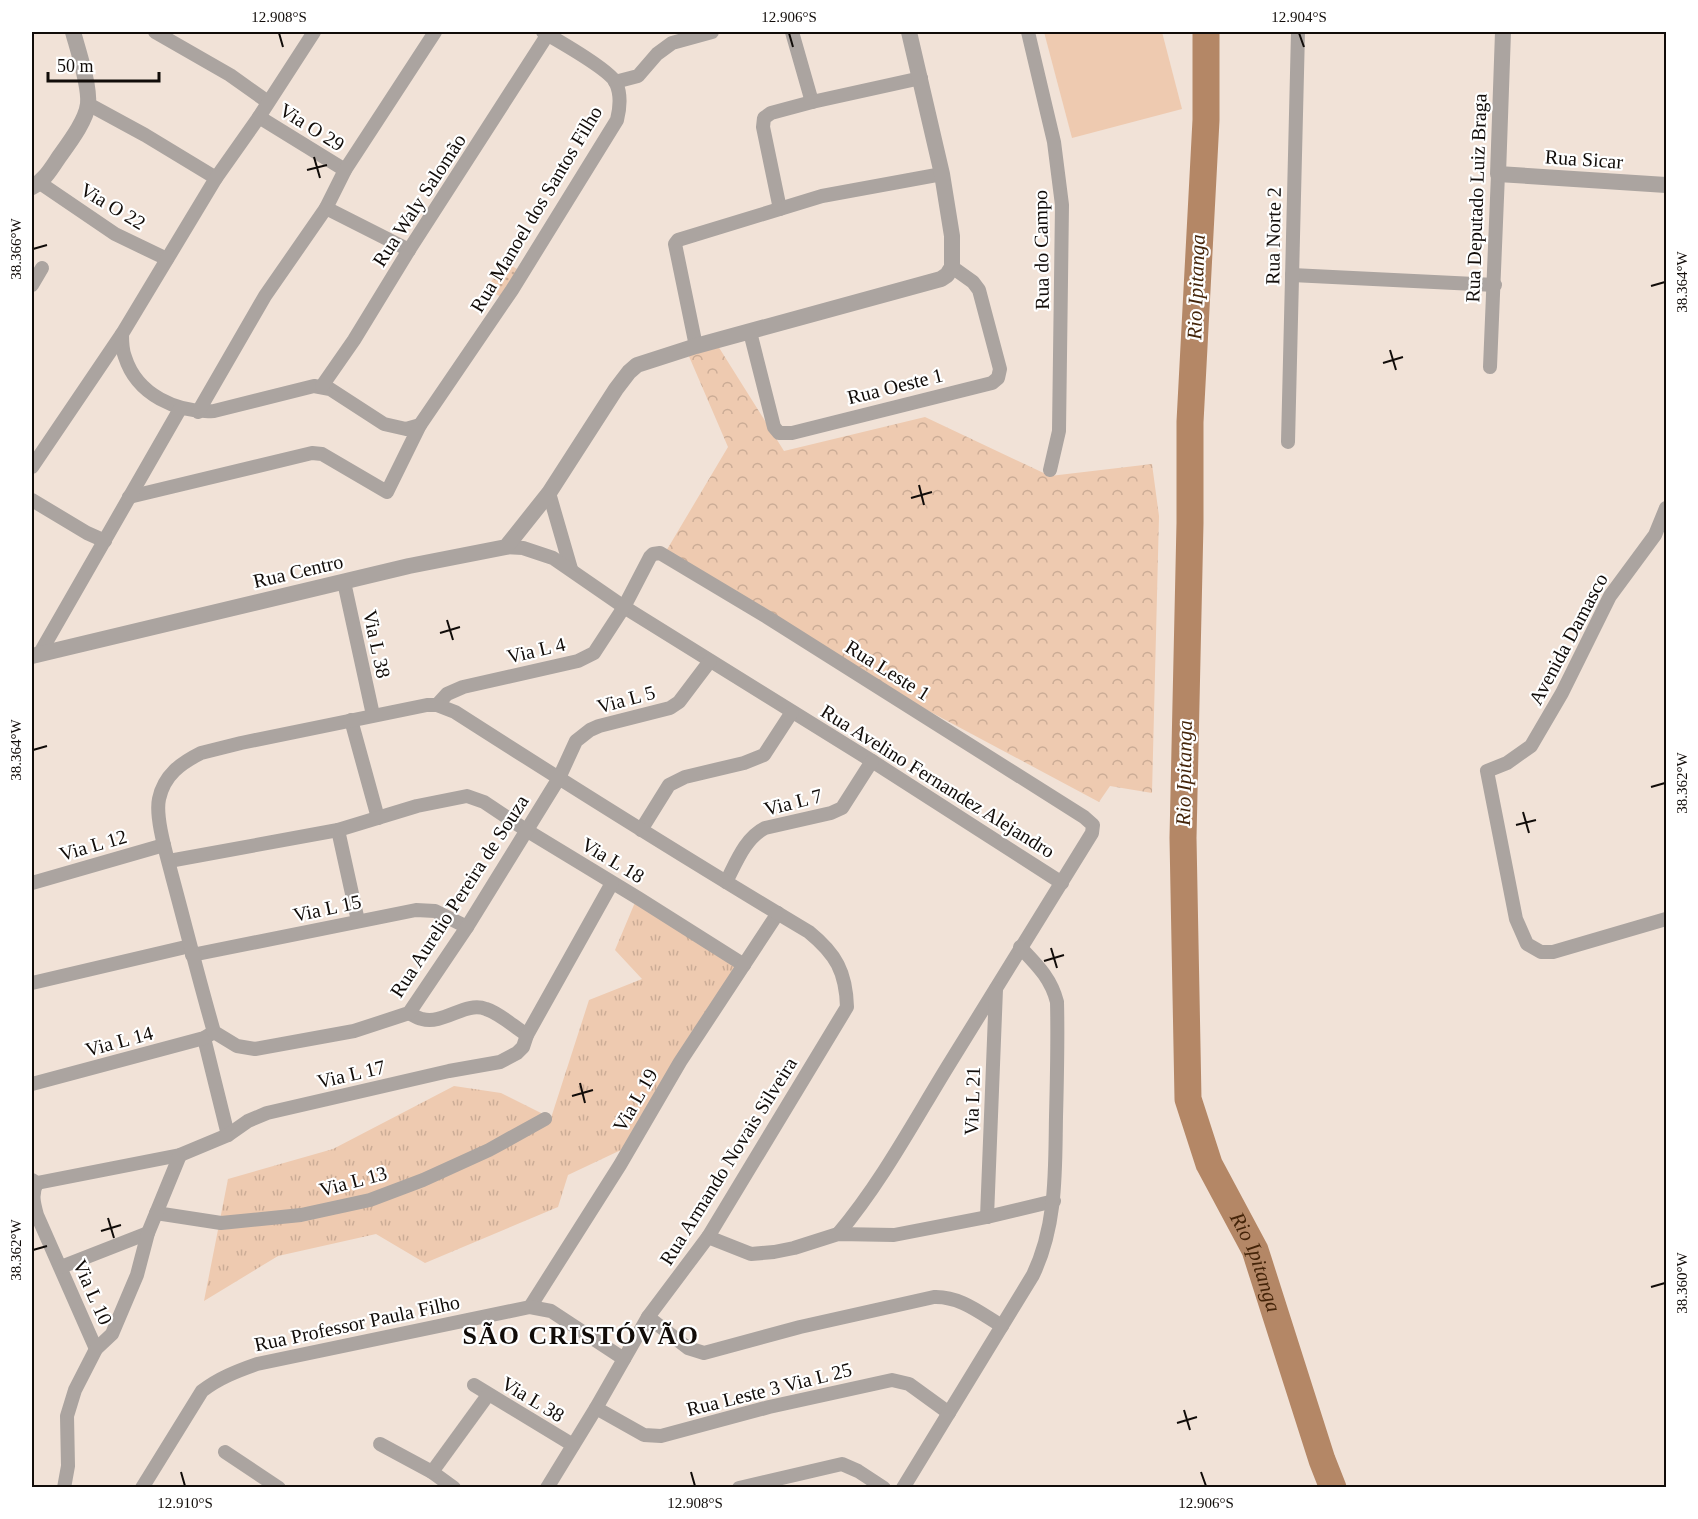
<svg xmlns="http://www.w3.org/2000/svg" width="1698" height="1519" viewBox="0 0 1698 1519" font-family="'Times New Roman',serif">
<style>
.grass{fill:url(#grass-tufts)}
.forest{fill:url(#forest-crowns)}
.park{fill:url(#park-dots)}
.garden{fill:#eecab0}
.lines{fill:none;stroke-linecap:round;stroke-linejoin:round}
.river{stroke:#b48766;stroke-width:27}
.minor{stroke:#aba4a0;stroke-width:14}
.tertiary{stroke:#aba4a0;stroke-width:16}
.ticks{fill:none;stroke:#110c09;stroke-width:2}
.labels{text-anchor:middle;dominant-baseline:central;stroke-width:4.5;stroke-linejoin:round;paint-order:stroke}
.street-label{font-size:20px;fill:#110c09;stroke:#fff}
.water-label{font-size:21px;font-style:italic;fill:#442409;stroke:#fff}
.district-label{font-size:26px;font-weight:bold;letter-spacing:1.5px;fill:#110c09;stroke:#fff}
.neatline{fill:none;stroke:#110c09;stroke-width:2}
.ticks-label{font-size:15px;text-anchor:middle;fill:#110c09}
</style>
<defs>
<pattern id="grass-tufts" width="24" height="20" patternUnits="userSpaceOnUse" patternTransform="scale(1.5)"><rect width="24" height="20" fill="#eecab0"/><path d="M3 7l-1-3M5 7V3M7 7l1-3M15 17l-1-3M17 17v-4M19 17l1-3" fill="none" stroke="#cbac96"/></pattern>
<pattern id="forest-crowns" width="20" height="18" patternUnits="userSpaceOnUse" patternTransform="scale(1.5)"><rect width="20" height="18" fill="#eecab0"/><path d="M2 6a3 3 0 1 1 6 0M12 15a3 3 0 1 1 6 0" fill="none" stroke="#cbac96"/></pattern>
<pattern id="park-dots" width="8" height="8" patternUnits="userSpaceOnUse" patternTransform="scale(1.5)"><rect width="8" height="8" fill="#eecab0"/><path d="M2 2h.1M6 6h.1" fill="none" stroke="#cbac96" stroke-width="1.8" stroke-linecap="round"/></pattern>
</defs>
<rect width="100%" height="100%" fill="#f1e2d7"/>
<polygon class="grass" points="636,900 746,969 621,1150 568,1175 558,1207 425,1263 376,1234 278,1256 204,1301 228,1179 333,1149 454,1086 501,1093 551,1118 589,1000 642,979 615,950"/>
<polygon class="forest" points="718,346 784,451 925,417 1050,476 1152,464 1159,516 1152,793 1110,786 1099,802 811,648 662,558 728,447 688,354"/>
<polygon class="park" points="503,261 519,270 503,298 487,289"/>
<polygon class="garden" points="1044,32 1162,32 1182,109 1072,138"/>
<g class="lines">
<path class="river" id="s1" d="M1206 32V120L1190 422V523L1183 838 1188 1099 1209 1164 1255 1250 1322 1460 1333 1488"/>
<g class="minor">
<polyline points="155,32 230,75 268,102"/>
<polyline points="792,32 812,102"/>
<polyline points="1028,32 1054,142 1062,205 1059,431 1050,470"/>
<polyline points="615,82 638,76 657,54 672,43 712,32"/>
<polyline points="88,104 145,135 216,178"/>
<polyline points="259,117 345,170"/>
<polyline points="40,183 115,234 167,259"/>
<polyline points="326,208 409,250"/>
<polyline points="780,209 763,127 764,118 771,113 812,102 921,78"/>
<polyline points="1292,275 1495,285"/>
<polyline points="32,285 42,268"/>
<polyline points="750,332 774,427 779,433 792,433 992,383 998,378 1000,369 979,290 973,282 952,267"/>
<path d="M122 334C122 342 122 350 125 357 137 395 177 413 214 411L314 386 330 389 384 424 406 429 420 425"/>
<polyline points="696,346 675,244 678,240 822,196 942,174"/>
<polyline points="1490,367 1498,174"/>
<polyline points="322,386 354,340 409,250 548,34"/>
<polyline points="198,412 265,296 326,208 345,170 435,32"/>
<polyline points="1288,442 1298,32"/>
<polyline points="32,467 122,334 216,178 259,117 314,32"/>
<polyline points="549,493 571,569"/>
<path d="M129 497 312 453 322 454 387 492 420 425 512 290 617 120C620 108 621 94 616 83 610 70 557 40 543 32"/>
<polyline points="32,500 87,533 105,541"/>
<polyline points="1666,508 1655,535 1610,596 1562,693 1531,746 1507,763 1487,771 1516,919 1527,944 1541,952 1553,952 1666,919"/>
<polyline points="506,547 523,548 553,558 624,607 872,761 1062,883"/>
<polyline points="344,582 373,715"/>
<polyline points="40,653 180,409"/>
<path d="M437 705 447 694 463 687 578 661 594 653 624 607 650 557 653 554 660 553 767 617 1084 817 1093 825 1092 833C1044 911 996 988 948 1066 913 1123 881 1183 838 1234"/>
<polyline points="351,720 378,818"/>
<polyline points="338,830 358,921"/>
<polyline points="641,830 669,785 685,777 744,763 764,755 792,712"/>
<polyline points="169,861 338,830 417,806 467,796 484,802 526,830 638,898 744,965"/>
<path d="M726 882C736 863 745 838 765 828L831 813 842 808 872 761"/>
<polyline points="32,883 164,845"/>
<polyline points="192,955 416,910 435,911 467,927"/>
<polyline points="32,983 190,946"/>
<path d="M409 1013C413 1015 417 1018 422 1019 444 1025 465 1001 486 1009 501 1014 514 1027 527 1035"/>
<polyline points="204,1038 228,1135"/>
<polyline points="32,1084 204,1038 214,1032"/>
<polyline points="32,1180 37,1183 180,1155 228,1135 248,1121 267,1113 449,1071 500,1062 517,1053 523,1047 527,1035 612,883"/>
<path d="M37 1183C31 1194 34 1204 37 1215L96 1349"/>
<polyline points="156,1213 221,1223 301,1215 370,1200 423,1180 489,1150 545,1119"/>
<polyline points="987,1217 996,989"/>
<polyline points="708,1237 751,1254 774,1252 794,1248 838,1234 894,1235 987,1217 1054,1201"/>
<polyline points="61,1267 148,1233"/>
<polyline points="530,1307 620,1165 680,1062 778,913"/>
<path d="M648 1317 688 1348 704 1353 800 1327 934 1297C960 1296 980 1313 1002 1326"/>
<polyline points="474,1385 573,1445"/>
<polyline points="596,1408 644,1435 661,1436 769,1407 892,1380 909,1384 949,1413"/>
<polyline points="380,1444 432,1472 454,1488"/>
<polyline points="225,1452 279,1488"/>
<polyline points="432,1472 488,1395"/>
<polyline points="64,1488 68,1466 67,1416 75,1390 96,1349 112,1334 137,1275 148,1233 180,1155"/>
<path d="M142 1488 202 1391C219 1378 237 1371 257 1364L530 1307 551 1311 624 1359"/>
<path d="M547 1488 596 1408 648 1317 708 1237 847 1007C846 972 836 954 809 932 690 861 572 787 455 712L437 705H427L241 743 201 753C181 763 164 775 159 799 155 818 167 856 172 876 186 928 199 980 214 1032L237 1046 255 1049 354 1031 409 1013 467 927 559 778 576 741 590 730 599 726 670 708 679 702 710 661"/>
<polyline points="739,1488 842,1464 858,1471 884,1488"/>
<path d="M903 1488 1033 1275C1057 1225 1055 1171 1056 1117 1057 1079 1058 1040 1057 1002 1051 978 1037 965 1020 947"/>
</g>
<g class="tertiary">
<polyline points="1503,32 1498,174 1666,185"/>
<path d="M32 187C44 181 51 169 59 157 69 143 86 121 88 104 90 86 78 50 73 32"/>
<polyline points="32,656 409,566 506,547 549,493 616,389 629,372 637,365 696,346 941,279 947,275 952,267 952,236 942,174 909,32"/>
</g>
</g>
<path class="ticks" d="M279 33 283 47M789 33 793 47M1299 33 1304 47M314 157 320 178M307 170 327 165M33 249 47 245M1651 286 1665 282M1390 350 1396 370M1383 363 1403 357M919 485 924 505M911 498 932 492M447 620 453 640M440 633 460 627M33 750 47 746M1651 787 1665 783M1523 812 1529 833M1516 825 1536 820M1051 948 1057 968M1044 961 1064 955M580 1083 585 1103M572 1096 593 1090M108 1218 114 1238M101 1231 121 1225M33 1250 47 1246M1651 1287 1665 1283M1184 1410 1190 1430M1177 1423 1197 1417M181 1472 185 1486M691 1472 695 1486M1201 1472 1206 1486"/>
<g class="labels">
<g class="street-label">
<text transform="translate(312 127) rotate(32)">Via O 29</text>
<text transform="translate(1584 159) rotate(4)">Rua Sicar</text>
<text transform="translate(1476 198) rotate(-88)">Rua Deputado Luiz Braga</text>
<text transform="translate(419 200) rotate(-57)">Rua Waly Salomão</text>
<text transform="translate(113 206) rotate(31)">Via O 22</text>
<text transform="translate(536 209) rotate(-59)">Rua Manoel dos Santos Filho</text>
<text transform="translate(1273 236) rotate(-89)">Rua Norte 2</text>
<text transform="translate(1041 250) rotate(-91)">Rua do Campo</text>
<text transform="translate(895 386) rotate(-14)">Rua Oeste 1</text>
<text transform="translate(298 571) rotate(-13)">Rua Centro</text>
<text transform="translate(1568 639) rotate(-62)">Avenida Damasco</text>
<text transform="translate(377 644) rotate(78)">Via L 38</text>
<text transform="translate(536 650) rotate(-13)">Via L 4</text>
<text transform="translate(888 670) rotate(32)">Rua Leste 1</text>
<text transform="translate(626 699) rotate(-15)">Via L 5</text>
<text transform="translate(938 781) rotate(32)">Rua Avelino Fernandez Alejandro</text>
<text transform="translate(793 802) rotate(-14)">Via L 7</text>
<text transform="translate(93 845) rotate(-16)">Via L 12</text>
<text transform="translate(613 860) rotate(31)">Via L 18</text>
<text transform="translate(459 896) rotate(-57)">Rua Aurelio Pereira de Souza</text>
<text transform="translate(327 908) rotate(-12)">Via L 15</text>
<text transform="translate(119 1041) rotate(-15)">Via L 14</text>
<text transform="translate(351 1074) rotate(-13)">Via L 17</text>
<text transform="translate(635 1100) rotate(-60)">Via L 19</text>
<text transform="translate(972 1101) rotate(-88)">Via L 21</text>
<text transform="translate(728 1161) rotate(-58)">Rua Armando Novais Silveira</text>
<text transform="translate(353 1181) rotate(-15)">Via L 13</text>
<text transform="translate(93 1292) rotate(66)">Via L 10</text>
<text transform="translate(357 1323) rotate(-12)">Rua Professor Paula Filho</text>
<text transform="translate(769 1389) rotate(-14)">Rua Leste 3 Via L 25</text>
<text transform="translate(533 1399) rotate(31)">Via L 38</text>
</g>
<g class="water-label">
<text transform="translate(1196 287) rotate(-88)">Rio Ipitanga</text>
<text transform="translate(1184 773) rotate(-89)">Rio Ipitanga</text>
<text stroke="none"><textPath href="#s1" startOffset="1245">Rio Ipitanga</textPath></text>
</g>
<g class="district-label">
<text x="581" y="1335">SÃO CRISTÓVÃO</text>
</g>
</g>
<rect width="1698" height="1519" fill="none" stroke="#ffffff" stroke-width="66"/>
<path d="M48 72v9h111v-9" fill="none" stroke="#110c09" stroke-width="3"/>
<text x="57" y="72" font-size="18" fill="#110c09" stroke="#ffffff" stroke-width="4.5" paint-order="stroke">50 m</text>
<rect x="33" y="33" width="1632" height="1453" class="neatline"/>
<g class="ticks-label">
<text x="279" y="22">12.908°S</text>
<text x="789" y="22">12.906°S</text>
<text x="1299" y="22">12.904°S</text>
<text transform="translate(16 249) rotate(-90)" y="5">38.366°W</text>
<text transform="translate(1682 282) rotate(-90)" y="5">38.364°W</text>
<text transform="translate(16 750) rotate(-90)" y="5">38.364°W</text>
<text transform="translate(1682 783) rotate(-90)" y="5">38.362°W</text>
<text transform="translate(16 1250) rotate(-90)" y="5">38.362°W</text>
<text transform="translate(1682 1283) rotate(-90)" y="5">38.360°W</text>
<text x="185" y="1508">12.910°S</text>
<text x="695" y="1508">12.908°S</text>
<text x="1206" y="1508">12.906°S</text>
</g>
</svg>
